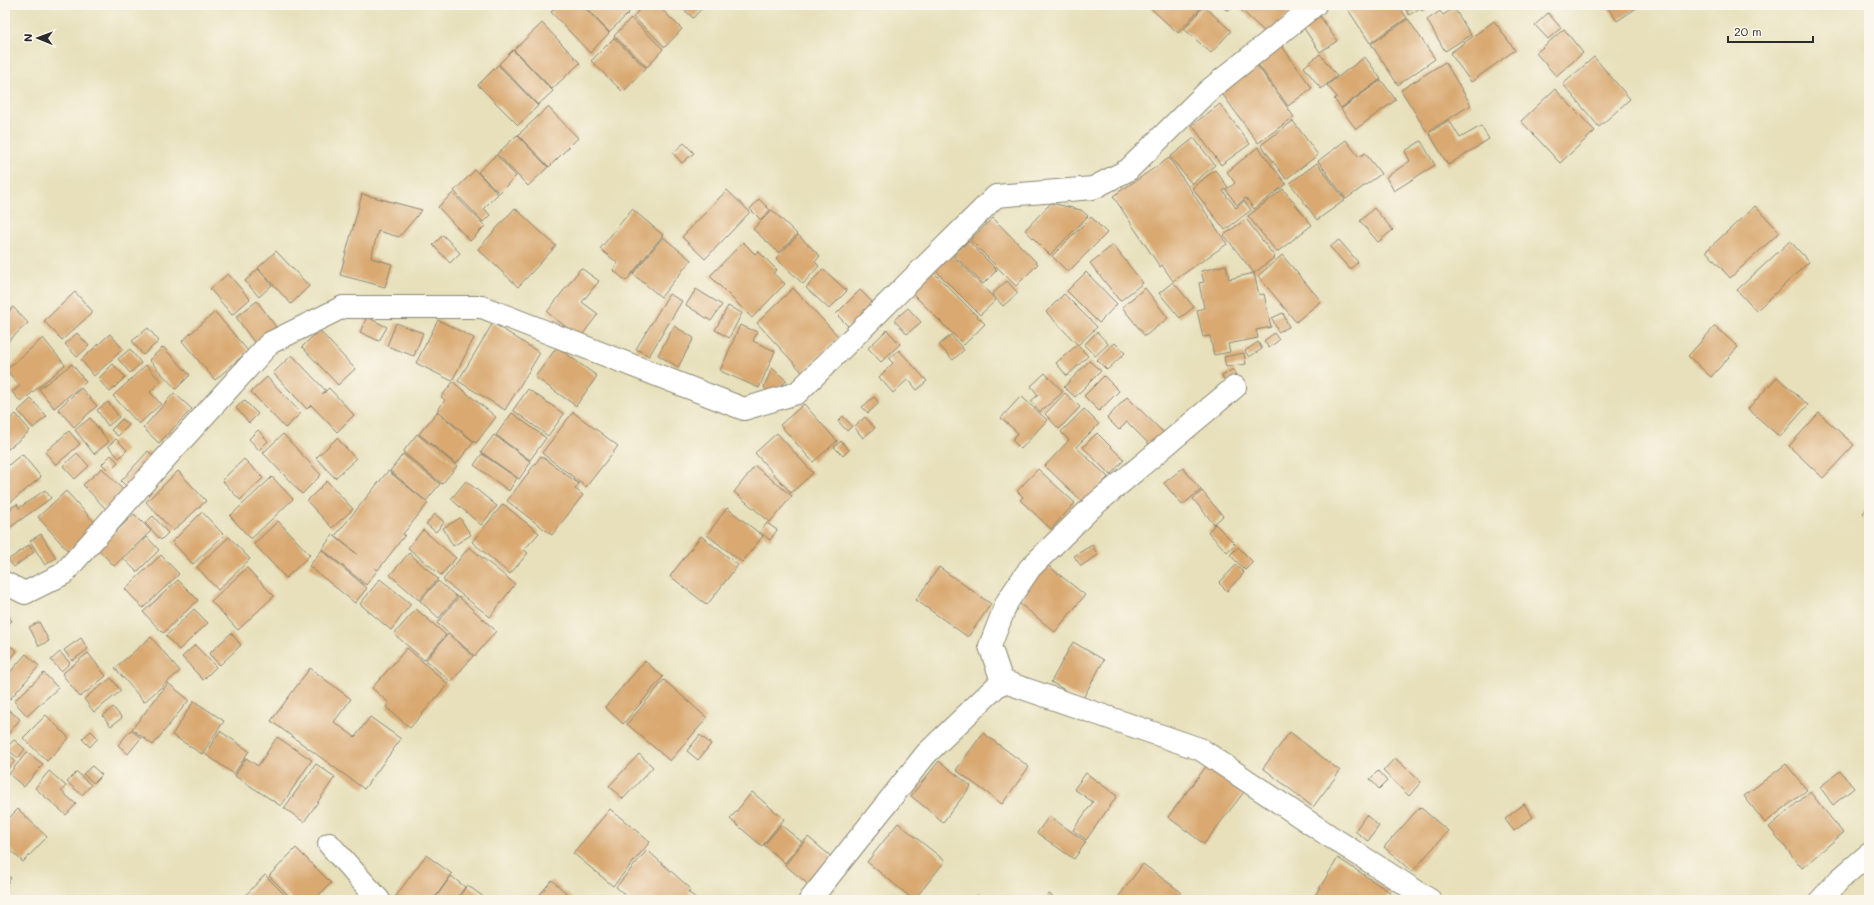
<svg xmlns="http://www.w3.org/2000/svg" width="1874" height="905" viewBox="0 0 1874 905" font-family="Mali,sans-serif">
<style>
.building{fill:#d9a971}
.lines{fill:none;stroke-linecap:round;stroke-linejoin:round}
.minor-casing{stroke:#898673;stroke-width:24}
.minor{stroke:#fff;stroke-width:22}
</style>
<rect width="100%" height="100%" fill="#fbf7ec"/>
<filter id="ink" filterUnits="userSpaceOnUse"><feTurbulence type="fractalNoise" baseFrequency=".025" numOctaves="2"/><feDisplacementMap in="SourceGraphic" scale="8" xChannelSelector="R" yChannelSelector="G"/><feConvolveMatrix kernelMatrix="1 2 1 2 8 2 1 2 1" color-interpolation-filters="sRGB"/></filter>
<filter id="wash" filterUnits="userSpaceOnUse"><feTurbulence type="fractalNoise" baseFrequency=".012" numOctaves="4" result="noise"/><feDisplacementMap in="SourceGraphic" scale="16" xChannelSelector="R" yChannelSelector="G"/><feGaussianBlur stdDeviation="0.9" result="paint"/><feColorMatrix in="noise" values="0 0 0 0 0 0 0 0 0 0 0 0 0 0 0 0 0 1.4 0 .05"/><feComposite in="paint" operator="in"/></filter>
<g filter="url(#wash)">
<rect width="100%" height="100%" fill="#e7e0bb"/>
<g id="blocks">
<g class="building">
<polygon points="558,5 582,5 609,33 590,53 551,12"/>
<polygon points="583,5 621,5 629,13 609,32"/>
<polygon points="623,5 637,5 630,12"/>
<polygon points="644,5 657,5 682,29 665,47 633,17"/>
<polygon points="679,5 705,5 693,18"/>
<polygon points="1147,5 1203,5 1178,33"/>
<polygon points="1221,5 1236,5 1232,9 1226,10"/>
<polygon points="1236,5 1296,5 1268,35"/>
<polygon points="1345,5 1398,5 1407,18 1370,43"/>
<polygon points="1403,5 1431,5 1422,11 1420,8 1409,15"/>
<polygon points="1606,5 1641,5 1617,21"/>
<polygon points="1204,6 1231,31 1211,53 1184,29"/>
<polygon points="1454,8 1471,35 1445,51 1427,20 1440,11 1443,15"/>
<polygon points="1548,13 1561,28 1548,39 1535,25"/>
<polygon points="1320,16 1337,41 1320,52 1303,27"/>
<polygon points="631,18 663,49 647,67 614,36"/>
<polygon points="1408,19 1435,59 1398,85 1371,44"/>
<polygon points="1494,21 1515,50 1471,82 1450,53"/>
<polygon points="542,23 580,63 552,89 514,50"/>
<polygon points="1564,29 1583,53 1556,76 1536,53"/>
<polygon points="614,38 646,68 623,92 591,61"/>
<polygon points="1281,45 1312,88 1288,106 1257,63"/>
<polygon points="513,50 553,91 538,105 499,64"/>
<polygon points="1320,54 1337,76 1321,89 1304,67"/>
<polygon points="1365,57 1381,79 1341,108 1334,99 1337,97 1327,85"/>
<polygon points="1594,57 1630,99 1599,127 1563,84"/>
<polygon points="1445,62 1471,105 1427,132 1401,90"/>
<polygon points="498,65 538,106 518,125 478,85"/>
<polygon points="1257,65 1294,117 1258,143 1221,92"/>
<polygon points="1381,80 1396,100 1356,129 1341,109"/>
<polygon points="1555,89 1595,131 1560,163 1521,121"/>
<polygon points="1220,104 1250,144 1221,165 1192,125"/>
<polygon points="548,107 578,138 549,167 518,135"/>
<polygon points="1449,120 1460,138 1481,126 1489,139 1448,165 1429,133"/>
<polygon points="1293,121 1318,155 1286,179 1261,145"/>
<polygon points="517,135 548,167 528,186 497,154"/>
<polygon points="1194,138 1215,165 1192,184 1170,157"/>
<polygon points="1346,140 1359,157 1365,153 1381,174 1346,199 1318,161"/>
<polygon points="1421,141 1435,165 1394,191 1386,177 1410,161 1405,151"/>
<polygon points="684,143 694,153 682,163 673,153"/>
<polygon points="1258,147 1286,184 1254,209 1246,198 1237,205 1226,190 1235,183 1227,172"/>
<polygon points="496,155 516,176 499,193 478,172"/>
<polygon points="1169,158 1227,244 1173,281 1162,265 1160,267 1113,196"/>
<polygon points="1317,163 1345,200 1317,220 1290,183"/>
<polygon points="475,170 498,194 484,208 490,215 483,222 454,191"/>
<polygon points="1215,170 1228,187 1223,191 1236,208 1244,201 1251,210 1225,230 1192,188"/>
<polygon points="1283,189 1312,225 1277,252 1248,216"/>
<polygon points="727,190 750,212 705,259 682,237"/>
<polygon points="453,193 485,226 470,241 438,207"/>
<polygon points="362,194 422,210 399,237 378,231 371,258 392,264 385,287 340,275"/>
<polygon points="759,199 770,210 761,220 750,209"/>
<polygon points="1051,203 1081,210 1088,216 1050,255 1025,230"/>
<polygon points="1755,206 1780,232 1730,278 1706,251"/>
<polygon points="515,208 556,246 518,287 478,249"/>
<polygon points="1374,208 1393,230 1378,242 1360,221"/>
<polygon points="632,209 663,235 626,281 613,270 618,263 600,249"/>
<polygon points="772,210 797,234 779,253 753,229"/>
<polygon points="1091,217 1107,233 1068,272 1052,256"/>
<polygon points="993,218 1038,264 1016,286 970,240"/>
<polygon points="1246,219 1275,257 1254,273 1224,235"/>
<polygon points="443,235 460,253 450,263 433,245"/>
<polygon points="798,235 820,256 815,262 819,266 803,284 776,258"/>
<polygon points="663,237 691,260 661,297 633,274"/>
<polygon points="1339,240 1358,262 1350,269 1330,247"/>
<polygon points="968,241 997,270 983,284 954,255"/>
<polygon points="1790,241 1809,262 1756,311 1737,290"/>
<polygon points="743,242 755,254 758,251 777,270 773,273 785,284 752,318 710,276"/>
<polygon points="1113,245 1143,283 1120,301 1090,263"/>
<polygon points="276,251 309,286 291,304 258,268"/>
<polygon points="950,253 996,300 980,315 934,269"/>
<polygon points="1282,255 1321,301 1296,322 1258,276"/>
<polygon points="1226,265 1229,279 1254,273 1259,295 1264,294 1271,327 1256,330 1258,338 1228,344 1230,352 1214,355 1210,336 1203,337 1197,310 1204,308 1199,283 1204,282 1201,271"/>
<polygon points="581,268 599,281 582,302 598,314 580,338 547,312"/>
<polygon points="258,269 272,285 259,297 245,281"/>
<polygon points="823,269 847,291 829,309 806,288"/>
<polygon points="931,270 985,324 964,345 910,291"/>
<polygon points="1086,272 1117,304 1099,323 1067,291"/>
<polygon points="228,274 250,299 232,315 210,289"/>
<polygon points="1007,281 1018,293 1003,306 992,294"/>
<polygon points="1173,282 1194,307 1180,318 1159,293"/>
<polygon points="793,288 839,337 802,372 757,323"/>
<polygon points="1145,288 1168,318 1145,336 1122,307"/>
<polygon points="696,289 722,305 711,321 686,305"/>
<polygon points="860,290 878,308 854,332 836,314"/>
<polygon points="75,292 93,312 62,340 44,321"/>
<polygon points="669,294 682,301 649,356 636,349"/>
<polygon points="1064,294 1097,327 1078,345 1046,312"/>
<polygon points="257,301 276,327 254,342 236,317"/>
<polygon points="728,306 742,313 729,338 715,330"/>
<polygon points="13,307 28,323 5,344 5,315"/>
<polygon points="908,308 921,322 907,334 894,320"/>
<polygon points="215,312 248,351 215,380 182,341"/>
<polygon points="1283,313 1289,327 1278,332 1272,318"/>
<polygon points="367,317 387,327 379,341 360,332"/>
<polygon points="438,320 474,338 452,381 416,363"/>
<polygon points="396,323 423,333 414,356 387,346"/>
<polygon points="493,323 540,353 505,410 458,381"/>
<polygon points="740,325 757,332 753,341 775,351 759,388 720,371"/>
<polygon points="674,326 694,338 678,367 658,355"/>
<polygon points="1715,326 1738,347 1711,377 1688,356"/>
<polygon points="148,328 159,341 143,355 132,341"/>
<polygon points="319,330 355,369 338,385 302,347"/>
<polygon points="887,330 900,344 881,362 868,348"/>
<polygon points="1097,332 1108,344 1095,356 1084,345"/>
<polygon points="77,333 89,346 77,357 65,344"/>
<polygon points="1274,333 1279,340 1269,348 1264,341"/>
<polygon points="110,334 123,349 94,376 81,360"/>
<polygon points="951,335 964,350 953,360 939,345"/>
<polygon points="43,338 65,365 21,402 12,392 20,386 6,370"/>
<polygon points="1258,342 1262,349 1249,357 1245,351"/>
<polygon points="1115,343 1125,353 1107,370 1097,360"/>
<polygon points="1077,345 1088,356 1067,376 1056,363"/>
<polygon points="163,347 190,375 176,389 149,360"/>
<polygon points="557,347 597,376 576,406 535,377"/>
<polygon points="130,349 141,363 130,373 118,359"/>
<polygon points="899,350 927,381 917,390 908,379 893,393 879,377 893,363 889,359"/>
<polygon points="1244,353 1246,364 1226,367 1224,357"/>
<polygon points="292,355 326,391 322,394 329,388 354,415 337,432 311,405 307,409 273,373"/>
<polygon points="1089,361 1101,371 1075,397 1064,387"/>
<polygon points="72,364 86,382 54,408 39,389"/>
<polygon points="113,364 125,377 110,392 98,379"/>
<polygon points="146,365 161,381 150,392 161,404 139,424 113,396"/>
<polygon points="772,368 787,381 768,394 764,387"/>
<polygon points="1233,369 1236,375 1225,382 1222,376"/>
<polygon points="1045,373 1063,392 1040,412 1031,401 1038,395 1031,386"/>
<polygon points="1104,376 1119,391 1099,411 1084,396"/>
<polygon points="267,377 301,413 285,428 251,392"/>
<polygon points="1777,377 1808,405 1780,437 1748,409"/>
<polygon points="453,382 496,417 476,443 437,411 445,400 441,397"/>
<polygon points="81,388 97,406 74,427 58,409"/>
<polygon points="528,389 564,414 548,436 513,410"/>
<polygon points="174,393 192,409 159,443 143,428"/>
<polygon points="1065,393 1080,407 1059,429 1045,414"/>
<polygon points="1021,396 1047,420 1021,449 1012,440 1018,433 1001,418"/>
<polygon points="874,397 879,403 868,413 862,407"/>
<polygon points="1127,397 1163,432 1150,445 1127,422 1119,430 1107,418"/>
<polygon points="31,399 47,416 33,428 18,411"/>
<polygon points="244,400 258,414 249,423 236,408"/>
<polygon points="108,402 119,417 108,426 97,410"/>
<polygon points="804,404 837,441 813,462 780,425"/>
<polygon points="1084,409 1099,424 1076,447 1108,477 1084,503 1045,466 1069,440 1061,432"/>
<polygon points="437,412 474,442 456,464 419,434"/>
<polygon points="573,412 618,446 586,487 542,453"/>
<polygon points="512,413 546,438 530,460 496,435"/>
<polygon points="1819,413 1854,445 1823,478 1789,446"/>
<polygon points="16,414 30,431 8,449 5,446 5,423"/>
<polygon points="843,416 852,426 847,431 838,421"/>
<polygon points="865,417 875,428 863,438 854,427"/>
<polygon points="90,418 109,442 94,454 75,430"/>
<polygon points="122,419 129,425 118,436 111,430"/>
<polygon points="258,430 268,441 259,450 249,439"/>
<polygon points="69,431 80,444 56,465 45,452"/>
<polygon points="777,433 813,473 791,493 755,453"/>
<polygon points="1097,433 1124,460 1110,475 1083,447"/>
<polygon points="283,434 321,475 302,494 263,453"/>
<polygon points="417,434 457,466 442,484 403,452"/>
<polygon points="494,435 531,462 519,479 481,452"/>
<polygon points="337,438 356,459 335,478 316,458"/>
<polygon points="116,439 127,450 119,458 108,446"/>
<polygon points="841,441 849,450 843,456 834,447"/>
<polygon points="148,451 157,459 129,489 121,481"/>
<polygon points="77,453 89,466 75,479 63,466"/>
<polygon points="22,454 41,477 5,507 5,468"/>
<polygon points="403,454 440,484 426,501 390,471"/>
<polygon points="482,454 517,478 509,491 474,465"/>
<polygon points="111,455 118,462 109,471 102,464"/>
<polygon points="541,456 579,484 575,489 583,495 552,535 507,501"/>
<polygon points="244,459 263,478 240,500 222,480"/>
<polygon points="755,466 792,496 770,522 734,492"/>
<polygon points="102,468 124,491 106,509 83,485"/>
<polygon points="1183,468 1201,490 1182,505 1164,483"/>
<polygon points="1038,469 1075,503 1051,529 1020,500 1023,497 1017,491"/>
<polygon points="178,471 206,501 173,531 146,502"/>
<polygon points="388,471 428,503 403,534 405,535 378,570 374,568 377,571 366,585 322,549 333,535 357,554 335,536"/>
<polygon points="272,477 293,499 251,539 230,516"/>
<polygon points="327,481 353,509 332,528 307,501"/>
<polygon points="466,481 497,506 481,525 451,499"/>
<polygon points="45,490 51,498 5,531 5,512 17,504 19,508"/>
<polygon points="66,491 97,525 68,551 38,517"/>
<polygon points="1202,491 1223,516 1214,524 1193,499"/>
<polygon points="503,504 539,533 524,550 528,553 510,574 472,542"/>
<polygon points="1869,507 1869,519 1863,513"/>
<polygon points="727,508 763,536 742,562 707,535"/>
<polygon points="202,512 224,535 193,564 172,542"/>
<polygon points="134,514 151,531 114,566 98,549"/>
<polygon points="435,514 444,522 436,532 426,524"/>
<polygon points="153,516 168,533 161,540 145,523"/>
<polygon points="460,518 471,535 453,546 443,528"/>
<polygon points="278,521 310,555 286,578 254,544"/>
<polygon points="767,523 777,530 770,540 760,532"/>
<polygon points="1215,524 1235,544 1227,552 1208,532"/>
<polygon points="423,530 456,558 441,575 408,548"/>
<polygon points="41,534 56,558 45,565 30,541"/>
<polygon points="701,536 738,565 707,605 670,576"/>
<polygon points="147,537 159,550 137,572 124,559"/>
<polygon points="229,537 250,559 218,590 197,567"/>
<polygon points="29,545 34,552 14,567 8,560"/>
<polygon points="1092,545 1098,555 1081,566 1074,556"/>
<polygon points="469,547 515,584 490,617 443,580"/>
<polygon points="1238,547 1253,562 1245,570 1230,555"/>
<polygon points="322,550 367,588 355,603 309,566"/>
<polygon points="409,553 438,579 419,600 390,575"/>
<polygon points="161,555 179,574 143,608 125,589"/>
<polygon points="1046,564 1085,595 1055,632 1019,603 1026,594 1023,592"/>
<polygon points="1236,565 1244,573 1227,591 1219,583"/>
<polygon points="939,567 991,604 968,637 916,600"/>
<polygon points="247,568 274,596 238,630 211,601"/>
<polygon points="380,579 411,604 391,630 360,604"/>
<polygon points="178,580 198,600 163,633 143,612"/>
<polygon points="438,581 457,597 439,618 420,601"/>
<polygon points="459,597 496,631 475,656 437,623"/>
<polygon points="194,609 208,623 179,650 166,636"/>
<polygon points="416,609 446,635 424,660 394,634"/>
<polygon points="5,613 12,621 5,627"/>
<polygon points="39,622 49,641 39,646 29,627"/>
<polygon points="231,633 241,645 220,665 209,654"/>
<polygon points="448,634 473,656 451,682 426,660"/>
<polygon points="151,637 180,671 144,702 115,668"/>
<polygon points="81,638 88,649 72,661 64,650"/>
<polygon points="5,642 17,651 5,667"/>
<polygon points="1073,642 1104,660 1082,700 1051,682"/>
<polygon points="195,645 216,667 203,680 182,657"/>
<polygon points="407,648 448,684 410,728 386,707 389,703 372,688"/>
<polygon points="60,652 70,663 61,671 51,660"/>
<polygon points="88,653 106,676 80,697 62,674"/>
<polygon points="26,654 39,666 10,699 5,694 5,678"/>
<polygon points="645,661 663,677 623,724 605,707"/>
<polygon points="310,668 351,699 334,722 355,737 370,717 401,739 364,789 271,721"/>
<polygon points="44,673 58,688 27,716 14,701"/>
<polygon points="111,678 121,691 94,712 84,699"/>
<polygon points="664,680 707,718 670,761 627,724"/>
<polygon points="168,683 189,700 153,745 132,729"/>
<polygon points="194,701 224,721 202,754 172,735"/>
<polygon points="5,707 20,719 5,738"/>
<polygon points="113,707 122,718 111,726 103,716"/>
<polygon points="46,715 69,738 47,761 23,738"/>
<polygon points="131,730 141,738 128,754 118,745"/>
<polygon points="91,731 98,738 90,747 82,739"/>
<polygon points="220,731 249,751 234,774 205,754"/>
<polygon points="1290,732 1340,771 1313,807 1263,768"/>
<polygon points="983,733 1029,767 1002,804 956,770"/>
<polygon points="700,735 711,744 698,760 687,751"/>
<polygon points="277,737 312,760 281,806 235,776 246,758 258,766"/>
<polygon points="14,740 25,749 18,758 6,748"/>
<polygon points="5,752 15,761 5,772"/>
<polygon points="27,752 43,764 24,787 9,774"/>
<polygon points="639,754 653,767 623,799 609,786"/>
<polygon points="1395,758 1421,782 1409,796 1383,771"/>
<polygon points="1211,760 1247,788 1204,844 1168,817"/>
<polygon points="939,761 971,786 943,822 911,796"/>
<polygon points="316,764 335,777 304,822 284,808"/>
<polygon points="1786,764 1807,790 1765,823 1744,796"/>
<polygon points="92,766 102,775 94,783 83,774"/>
<polygon points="49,771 66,786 61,791 76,804 66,815 35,788"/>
<polygon points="1378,771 1387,781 1379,789 1370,779"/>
<polygon points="1840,771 1854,788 1833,805 1820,787"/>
<polygon points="77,772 91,785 82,795 67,782"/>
<polygon points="1086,773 1117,796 1086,840 1073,830 1093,802 1074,789"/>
<polygon points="752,792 784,819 762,846 730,819"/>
<polygon points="1810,792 1843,833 1802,868 1769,827"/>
<polygon points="1524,804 1533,817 1514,831 1505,819"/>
<polygon points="1420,807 1448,831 1412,872 1384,847"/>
<polygon points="18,809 47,837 23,862 5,845 5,822"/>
<polygon points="610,809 650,842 613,886 573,853"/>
<polygon points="1366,815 1379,826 1368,841 1355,831"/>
<polygon points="1049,816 1086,842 1074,859 1037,833"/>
<polygon points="898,823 945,861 914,900 867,862"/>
<polygon points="781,825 802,842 785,863 764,845"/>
<polygon points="808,837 833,858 810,886 785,865"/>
<polygon points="296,848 331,883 314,900 293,900 269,876"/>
<polygon points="647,850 691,889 688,892 696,898 694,900 631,900 616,887"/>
<polygon points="426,855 452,874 433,900 393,900"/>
<polygon points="1338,858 1390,892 1385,900 1319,900 1314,897"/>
<polygon points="1143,864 1181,892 1174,900 1116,900"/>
<polygon points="5,873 11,878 5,886"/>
<polygon points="265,875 290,900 241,900"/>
<polygon points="451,876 465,887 456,900 434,900"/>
<polygon points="552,880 574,900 535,900"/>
<polygon points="467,885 488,900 457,900"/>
<polygon points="1049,894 1057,900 1044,900"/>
<polygon points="977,895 984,900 974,900"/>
</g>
</g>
</g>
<g filter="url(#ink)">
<use href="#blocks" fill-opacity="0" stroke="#898673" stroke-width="1"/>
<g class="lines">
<defs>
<g id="minor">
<polyline points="5,583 25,593 63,574 170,453 270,343 343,307 482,307 744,409 797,393 996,196 1093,188 1128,170 1209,90 1315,5"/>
<polyline points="1002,681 1200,749 1328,835 1430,900"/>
<polyline points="1002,681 990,646 1007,602 1030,568 1092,507 1235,387"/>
<polyline points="329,844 379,900"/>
<polyline points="810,900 926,754 1002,681"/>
<polyline points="1821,900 1840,879 1869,854"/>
</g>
</defs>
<use href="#minor" class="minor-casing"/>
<use href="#minor" class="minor"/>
</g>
</g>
<rect width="1874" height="905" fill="none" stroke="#fbf7ec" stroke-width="20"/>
<g transform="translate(38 38) rotate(271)" stroke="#fbf7ec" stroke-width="3" paint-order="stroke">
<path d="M0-3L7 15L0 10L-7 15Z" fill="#2b2b2b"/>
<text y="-6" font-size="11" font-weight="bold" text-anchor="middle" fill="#2b2b2b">N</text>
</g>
<path d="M1728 36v6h85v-6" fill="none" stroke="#2b2b2b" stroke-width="2"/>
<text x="1734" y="36" font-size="12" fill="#2b2b2b" stroke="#fbf7ec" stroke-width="3" paint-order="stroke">20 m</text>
</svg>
